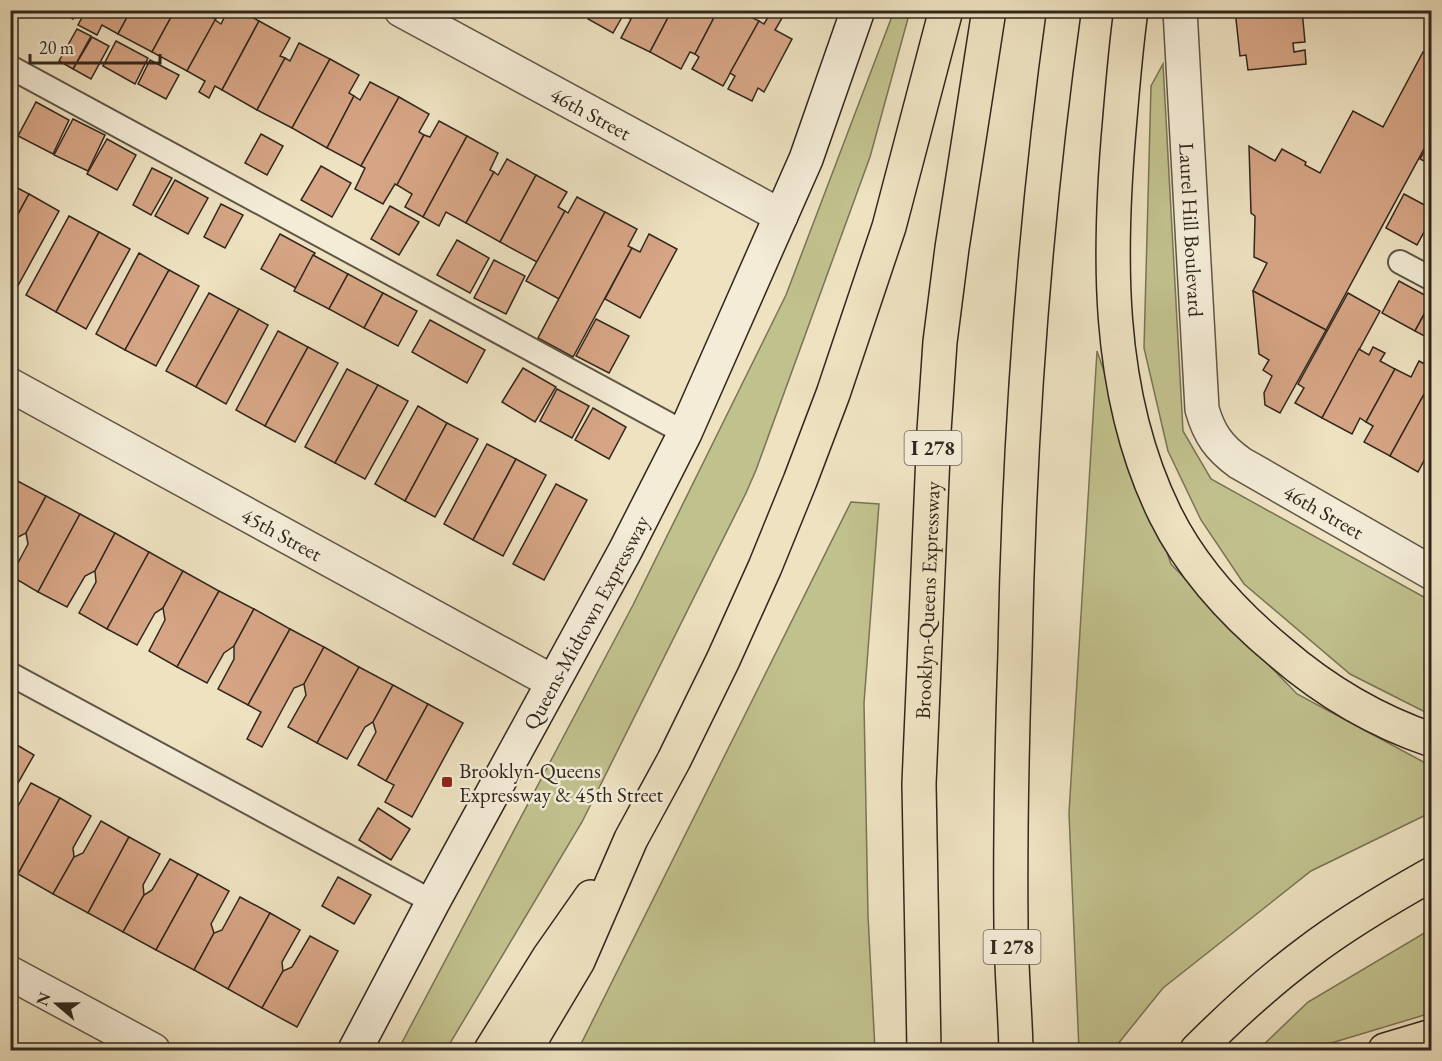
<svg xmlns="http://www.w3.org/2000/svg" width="1442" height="1061" viewBox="0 0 1442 1061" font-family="'EB Garamond',serif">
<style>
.green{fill:#c1c18d;stroke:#797456;stroke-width:1.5}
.building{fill:#d6a585;stroke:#31271e;stroke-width:1.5}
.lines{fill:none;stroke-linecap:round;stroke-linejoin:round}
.service-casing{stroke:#605647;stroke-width:26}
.minor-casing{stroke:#605647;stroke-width:36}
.secondary-casing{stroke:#31271e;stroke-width:36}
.motorway-casing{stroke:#31271e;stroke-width:36}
.service{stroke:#f4ecd7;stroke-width:22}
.minor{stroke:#f4ecd7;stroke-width:33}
.secondary{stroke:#f4ecd7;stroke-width:33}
.motorway{stroke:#eee2c1;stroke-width:33}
.poi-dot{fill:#8f2418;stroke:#f4ecd7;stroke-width:2}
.labels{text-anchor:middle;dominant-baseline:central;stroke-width:5;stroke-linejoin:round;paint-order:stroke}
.shield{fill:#f4ecd7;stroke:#6c6256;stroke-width:1.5}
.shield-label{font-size:20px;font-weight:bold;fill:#31271e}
.street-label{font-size:21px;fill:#31271e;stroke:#f4ecd7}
.poi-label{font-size:21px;fill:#31271e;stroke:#f4ecd7;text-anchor:start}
</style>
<rect width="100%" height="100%" fill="#eee2c1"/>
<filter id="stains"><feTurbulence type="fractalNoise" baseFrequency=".00333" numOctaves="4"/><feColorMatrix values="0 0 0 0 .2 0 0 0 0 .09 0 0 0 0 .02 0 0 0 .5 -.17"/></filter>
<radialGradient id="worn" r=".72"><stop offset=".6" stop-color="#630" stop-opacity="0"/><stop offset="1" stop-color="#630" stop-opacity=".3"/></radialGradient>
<g class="green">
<polygon points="894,11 910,11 870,157 756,470 746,493 582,822 446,1050 398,1050 633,605 786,295"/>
<polygon points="1163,64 1183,431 1211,479 1431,601 1431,715 1350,674 1244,584 1201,520 1168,451 1144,348 1151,86"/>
<polygon points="1097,351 1171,564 1297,694 1431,766 1432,812 1311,871 1163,988 1113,1050 1079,1050 1069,813"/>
<polygon points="851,502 879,504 864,703 868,916 875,1050 578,1050"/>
<polygon points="1431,929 1431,1013 1308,1050 1258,1050 1308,1002"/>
</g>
<g class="building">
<polygon points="60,10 86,10 83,15 78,11 73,19 60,12"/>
<polygon points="86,10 131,10 118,34 102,25 97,35 78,25"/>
<polygon points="131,10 175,10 152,52 118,34"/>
<polygon points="175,10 214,10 211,17 216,19 187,71 152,52"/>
<polygon points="228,10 240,10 259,21 222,90 215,86 209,98 199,92 205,81 187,71 215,20 221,24"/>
<polygon points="592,10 626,10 613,33 588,19"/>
<polygon points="626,10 672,10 650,52 621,38 631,19 624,15"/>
<polygon points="672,10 718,10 695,54 690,52 681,69 650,52"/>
<polygon points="718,10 757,10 753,18 759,21 723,86 692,69 699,57 695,54"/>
<polygon points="1235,10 1302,10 1305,42 1293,43 1294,52 1305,50 1306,64 1248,70 1246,55 1240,56"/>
<polygon points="771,12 782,18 775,30 792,39 764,92 758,88 752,101 728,89 735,76 730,73 759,21 764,24"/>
<polygon points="259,21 290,38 280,56 285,58 257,110 222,90"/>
<polygon points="77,29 91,36 73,69 59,61"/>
<polygon points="92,37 109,46 91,79 73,69"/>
<polygon points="116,41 148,58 135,84 103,66"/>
<polygon points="299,43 330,59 292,128 257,110 285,58 290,61"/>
<polygon points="1423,52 1432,57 1432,134 1326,330 1253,291 1267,263 1254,257 1255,216 1251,213 1249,146 1275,161 1282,149 1306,162 1305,165 1320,173 1353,111 1383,127"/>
<polygon points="330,59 359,75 349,93 354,96 327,148 292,128"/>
<polygon points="150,60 179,75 166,99 138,84"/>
<polygon points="370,82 399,97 361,166 327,148 354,96 360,100"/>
<polygon points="399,97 429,114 419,132 424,135 397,185 395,184 383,204 355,189 365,168 361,166"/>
<polygon points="36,102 69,120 53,154 18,136"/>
<polygon points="73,119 105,135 88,171 54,155"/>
<polygon points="439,121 467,136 423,217 405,207 412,194 397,185 424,135 430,137"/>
<polygon points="261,134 283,146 267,175 245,163"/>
<polygon points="467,136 498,153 490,170 494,172 466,223 446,212 439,226 423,217"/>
<polygon points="1432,138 1432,165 1420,159"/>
<polygon points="107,139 136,155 117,190 87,174"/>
<polygon points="507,159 536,175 500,242 466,223 494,172 498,175"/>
<polygon points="321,166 351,183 332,217 301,200"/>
<polygon points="152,168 172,178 151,215 133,205"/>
<polygon points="536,175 567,192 558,207 565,211 537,262 500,242"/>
<polygon points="175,180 208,198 188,234 155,216"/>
<polygon points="10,184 29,194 10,229"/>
<polygon points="29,194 59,211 15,291 10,288 10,229"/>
<polygon points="1404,194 1432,209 1432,217 1417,245 1386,228"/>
<polygon points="577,197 605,212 559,299 526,281 565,211 568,213"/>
<polygon points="221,204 243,215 225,248 204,237"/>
<polygon points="390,206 419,222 399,255 371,239"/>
<polygon points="605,212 637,229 628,246 632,248 573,357 538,338"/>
<polygon points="69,216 99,232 56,312 26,295"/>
<polygon points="99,232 130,249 86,329 56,312"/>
<polygon points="280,234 315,253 296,288 261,269"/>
<polygon points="649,234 677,249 640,318 605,299 632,248 640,252"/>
<polygon points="457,240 489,258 470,293 437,275"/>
<polygon points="139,253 169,270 125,350 96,334"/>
<polygon points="313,255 348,274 329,309 294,291"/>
<polygon points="494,260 525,276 506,314 474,298"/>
<polygon points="169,270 199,286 156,366 125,350"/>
<polygon points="348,274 383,293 364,328 329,309"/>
<polygon points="1399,281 1432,299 1415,331 1382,313"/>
<polygon points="1253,291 1326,330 1280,413 1265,405 1264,393 1272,376 1263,370 1269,360 1259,354"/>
<polygon points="209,293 239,309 196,387 166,371"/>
<polygon points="383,293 417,311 398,346 364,328"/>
<polygon points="1348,293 1380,311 1322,418 1295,403 1304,388 1298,384"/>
<polygon points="1432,300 1432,340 1415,331"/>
<polygon points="239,309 268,325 226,404 196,387"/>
<polygon points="596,319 629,336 609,373 576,356"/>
<polygon points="430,320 485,350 467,383 412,352"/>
<polygon points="278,331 308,347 265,426 236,410"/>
<polygon points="308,347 338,363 295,442 265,426"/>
<polygon points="1373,347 1385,353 1380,361 1395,369 1366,422 1360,418 1352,434 1322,418 1359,349 1369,355"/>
<polygon points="1419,361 1432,368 1432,380 1390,456 1364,442 1373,426 1366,422 1395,369 1411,377"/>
<polygon points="523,368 556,387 535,422 502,402"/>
<polygon points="347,369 378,385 335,463 305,447"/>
<polygon points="378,385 408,401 365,479 335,463"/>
<polygon points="1428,387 1432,389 1432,458 1427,455 1418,472 1390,456"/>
<polygon points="557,389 589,406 572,438 540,421"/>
<polygon points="418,406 447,423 405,501 375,484"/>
<polygon points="593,408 626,427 609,459 575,440"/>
<polygon points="447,423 478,439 435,517 405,501"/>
<polygon points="487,444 516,459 473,540 444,524"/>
<polygon points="516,459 546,475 503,556 473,540"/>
<polygon points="10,477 46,496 26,533 16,538 10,547"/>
<polygon points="556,484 587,500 544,580 513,564"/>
<polygon points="46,496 80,514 38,592 11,576 28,544 26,533"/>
<polygon points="80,514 115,533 95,571 85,576 67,607 38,592"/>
<polygon points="115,533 149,552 107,629 79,613 96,582 95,571"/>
<polygon points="149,552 183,571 163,608 155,613 137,645 107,629"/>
<polygon points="183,571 219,591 177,667 149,651 165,620 163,608"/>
<polygon points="219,591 254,609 234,646 224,653 207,683 177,667"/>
<polygon points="254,609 290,629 248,705 218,689 234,659 234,646"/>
<polygon points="290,629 324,647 304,684 294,688 262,747 247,739 261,712 248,705"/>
<polygon points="324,647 359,667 317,743 288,727 306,695 304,684"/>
<polygon points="359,667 393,685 373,722 365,727 347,759 317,743"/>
<polygon points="393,685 428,704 386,781 358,765 376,732 373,722"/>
<polygon points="428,704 463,723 412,817 385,802 394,785 386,781"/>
<polygon points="17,745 34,755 10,797 10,757"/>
<polygon points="31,783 60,798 18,874 10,870 10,816 13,815"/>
<polygon points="60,798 91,816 73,848 74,857 53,894 18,874"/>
<polygon points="378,808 410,829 391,860 359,840"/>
<polygon points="101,821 129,837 88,913 53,894 74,857 83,853"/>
<polygon points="129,837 160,854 143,885 144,895 123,932 88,913"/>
<polygon points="170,859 198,874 156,950 123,932 144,895 152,890"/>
<polygon points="198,874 229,891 211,924 214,933 194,970 156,950"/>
<polygon points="338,877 371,895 354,924 322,906"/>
<polygon points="240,897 270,913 228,989 194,970 214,933 222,930"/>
<polygon points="270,913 300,930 282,962 283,971 262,1008 228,989"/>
<polygon points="310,936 338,951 297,1027 262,1008 283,971 292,967"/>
</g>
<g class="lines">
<defs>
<g id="service">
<polyline points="10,67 685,433"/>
<polyline points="1400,262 1432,279"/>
<polyline points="10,674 433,902"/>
</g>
<g id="minor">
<path id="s1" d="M401 10 781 216"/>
<path id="s2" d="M1180 10 1202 409C1209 434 1219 448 1240 463L1432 573"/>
<path id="s3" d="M10 385 553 682"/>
<polyline points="10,973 153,1050"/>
</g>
<g id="secondary">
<path id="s4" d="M355 1050 433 902 625 551 685 433 806 159 858 10"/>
</g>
<g id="motorway">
<path d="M1131 10C1126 46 1123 82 1120 118 1108 250 1105 392 1165 514 1191 567 1234 614 1280 652 1324 690 1376 721 1432 740"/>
<polyline points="491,1050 549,957 591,897"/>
<polyline points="525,1050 578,961 631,839 674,760 723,660 765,567 800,481 833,394 889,227 946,10"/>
<path id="s5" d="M924 1050 919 784 934 431 940 342 952 248 989 10"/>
<path d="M1016 1050C1015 1009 1011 967 1011 925 1010 834 1012 743 1015 653 1019 438 1034 224 1064 10"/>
<path d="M1197 1050C1231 1016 1268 982 1307 953 1346 923 1389 898 1432 874"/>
<polyline points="1385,1050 1432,1036"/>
</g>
</defs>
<use href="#service" class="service-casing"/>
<use href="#minor" class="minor-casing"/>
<use href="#secondary" class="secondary-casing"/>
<use href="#motorway" class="motorway-casing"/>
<use href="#service" class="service"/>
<use href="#minor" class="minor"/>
<use href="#secondary" class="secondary"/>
<use href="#motorway" class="motorway"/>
</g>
<rect class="poi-dot" x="441" y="776" width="12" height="12" rx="3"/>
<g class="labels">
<g class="shield">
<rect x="904.5" y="431" width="57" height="34" rx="4.5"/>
<rect x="983.5" y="930" width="57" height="34" rx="4.5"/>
</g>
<g class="shield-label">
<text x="933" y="448">I 278</text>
<text x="1012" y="947">I 278</text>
</g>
<g class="street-label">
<text stroke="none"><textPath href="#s1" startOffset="216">46th Street</textPath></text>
<text stroke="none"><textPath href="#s2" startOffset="220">Laurel Hill Boulevard</textPath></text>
<text stroke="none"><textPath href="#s2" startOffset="564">46th Street</textPath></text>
<text stroke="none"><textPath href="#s3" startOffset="310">45th Street</textPath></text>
<text stroke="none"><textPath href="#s5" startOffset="450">Brooklyn-Queens Expressway</textPath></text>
<text stroke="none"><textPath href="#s4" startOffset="486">Queens-Midtown Expressway</textPath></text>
</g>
<g class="poi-label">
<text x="459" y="770">Brooklyn-Queens<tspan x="459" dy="24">Expressway &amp; 45th Street</tspan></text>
</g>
</g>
<rect width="1442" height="1061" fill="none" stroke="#eee2c1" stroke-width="36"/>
<rect x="12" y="12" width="1418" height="1037" fill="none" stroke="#31271e" stroke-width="3"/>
<rect x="18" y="18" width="1406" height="1025" fill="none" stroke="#31271e" stroke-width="1.5"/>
<g transform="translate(57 1004) rotate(290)" stroke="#f4ecd7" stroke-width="4.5" paint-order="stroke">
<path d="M0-4.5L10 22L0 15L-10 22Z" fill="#31271e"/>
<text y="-9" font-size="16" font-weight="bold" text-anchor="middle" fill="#31271e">N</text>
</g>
<path d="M30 54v9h130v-9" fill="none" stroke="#31271e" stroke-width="3"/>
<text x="39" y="54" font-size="18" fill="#31271e" stroke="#f4ecd7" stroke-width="4.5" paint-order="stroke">20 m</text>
<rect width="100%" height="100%" filter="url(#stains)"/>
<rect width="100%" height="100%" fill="url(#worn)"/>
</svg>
